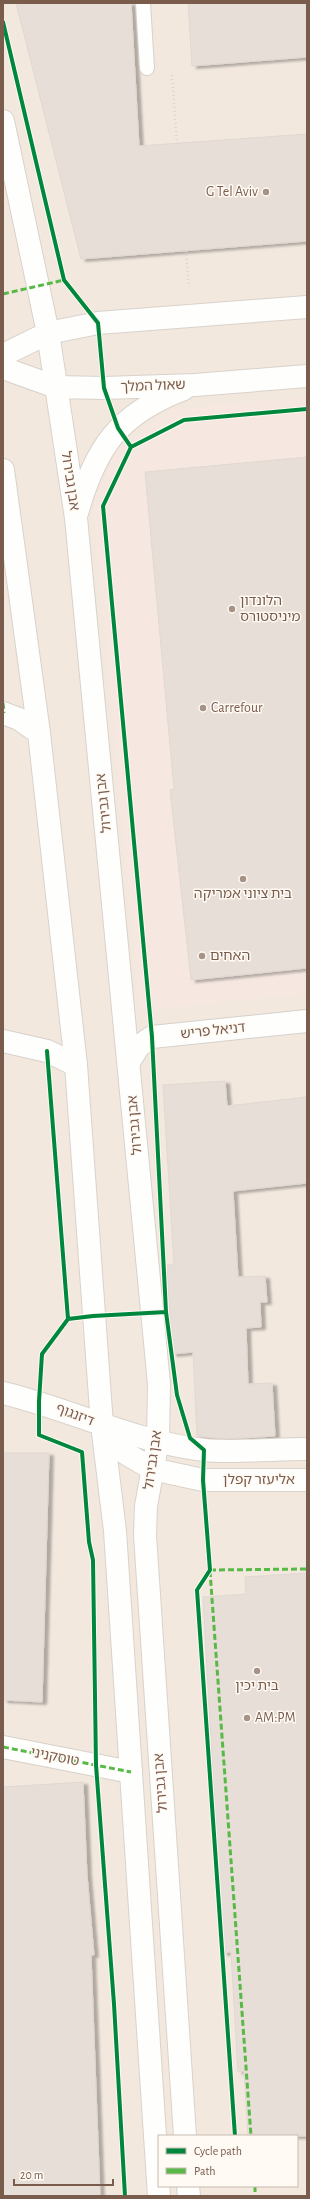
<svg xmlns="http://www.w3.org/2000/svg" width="310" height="2199" font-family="'Alegreya Sans','Noto Sans Hebrew',sans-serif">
<defs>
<filter id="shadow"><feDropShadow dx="4.5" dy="2.5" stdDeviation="1" flood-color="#0004"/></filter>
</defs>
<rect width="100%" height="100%" fill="#f9f5f0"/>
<path fill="#f2e8de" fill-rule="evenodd" d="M3 3H307V2196H3ZM159 2136H297V2186H159Z"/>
<path fill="#f6e8e1" d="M307 397V993L140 1011 93 503 118 448 173 409Z"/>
<path fill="#e6ded7" stroke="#e2d8d2" filter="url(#shadow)" d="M16 3H131L139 146 307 134V241L81 259Z
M188 3H307V57L192 66Z
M307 457V968L191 980 170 790 174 789 145 472Z
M225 1081 227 1106 307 1097V1183L233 1191 238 1277 265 1276 267 1302H260L261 1327 246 1328 248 1384 272 1383 275 1436 225 1439 197 1436 193 1352 172 1354 167 1265H174L163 1085Z
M3 1453H49L42 1702 3 1700Z
M307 1573V2136H248L244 2071 238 2072 231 1952 223 1953 203 1597 246 1594 245 1577Z
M83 1782 87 1875 94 1955H91L100 2196H3V1787Z"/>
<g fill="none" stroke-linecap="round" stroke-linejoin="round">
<g stroke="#d7d1cb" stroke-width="16">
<path id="lane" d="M143 3 147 68"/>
</g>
<g stroke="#d7d1cb" stroke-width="24">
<path id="street" d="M3 713 19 719 39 733
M3 1041 47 1051 76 1065
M129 1062 139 1046 152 1037 307 1021
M3 1747 131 1772"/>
</g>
<g stroke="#d9d2cb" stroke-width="24">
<path id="secondary" d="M3 121 48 333 76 518 159 1384 158 1440 146 1506 145 1535 185 2136
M3 355 48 333 98 323 307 307
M3 368 56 387 104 388 195 385 307 376
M3 470 39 733 76 1065 102 1425 115 1531 159 2196
M77 513C96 447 118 414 184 389
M3 1393C70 1409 134 1442 204 1450 235 1453 275 1449 307 1449
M102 1425 125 1453 152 1469 203 1480H307
M188 2186 189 2196"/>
</g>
<path stroke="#dcd5d0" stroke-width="2.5" stroke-dasharray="1 3" stroke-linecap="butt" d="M172 75 177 144
M186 251 189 287"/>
<use href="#lane" stroke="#fefefd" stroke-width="14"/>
<use href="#street" stroke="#fefefd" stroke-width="22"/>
<use href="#secondary" stroke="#fefefd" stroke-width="22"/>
<path stroke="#58b947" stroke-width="3" stroke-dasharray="6 3" stroke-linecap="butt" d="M3 294 64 280
M3 703 4 713
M210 1570 307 1569
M210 1571 251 2136
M3 1747 131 1772
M255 2186V2196"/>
<g stroke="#fffaf3" stroke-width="6">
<path id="cycleway" d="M3 22 64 280 98 323 104 388 118 428 131 447
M47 1051 68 1319 42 1354 39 1401V1435L82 1452 89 1542 93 1560 96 1765 114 2004 125 2196
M68 1319 93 1316 166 1312
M235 2136 197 1590 210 1570 203 1480 204 1450 190 1438 177 1395 166 1312 152 1037 103 506 131 447 184 420 307 409"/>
</g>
<use href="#cycleway" stroke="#00873e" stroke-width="4"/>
</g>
<g fill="#a69286" stroke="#fffaf3" stroke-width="1.5">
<circle cx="266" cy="192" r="4"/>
<circle cx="232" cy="609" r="4"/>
<circle cx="203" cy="708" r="4"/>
<circle cx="243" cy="879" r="4"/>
<circle cx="202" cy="956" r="4"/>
<circle cx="257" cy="1671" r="4"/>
<circle cx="247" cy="1718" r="4"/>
</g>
<g text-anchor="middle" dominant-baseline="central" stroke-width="3" stroke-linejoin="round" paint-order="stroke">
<g font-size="14" fill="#7a5c4d" stroke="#fffaf3" text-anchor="start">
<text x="258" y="192" text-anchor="end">G Tel Aviv</text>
<text x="240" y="601">הלונדון<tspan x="240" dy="16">מיניסטורס</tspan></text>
<text x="211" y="708">Carrefour</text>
<text x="243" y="894" text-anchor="middle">בית ציוני אמריקה</text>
<text x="210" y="956">האחים</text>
<text x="257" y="1686" text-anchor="middle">בית יכין</text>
<text x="255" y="1718">AM:PM</text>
</g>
<g font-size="14" fill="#7a5c4d" stroke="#fffaf3">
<text transform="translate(153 386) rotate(-2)">שאול המלך</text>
<text transform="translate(70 481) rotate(81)">אבן גבירול</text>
<text transform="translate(104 803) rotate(-96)">אבן גבירול</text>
<text transform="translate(213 1031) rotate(-6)">דניאל פריש</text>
<text transform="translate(135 1125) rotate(-95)">אבן גבירול</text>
<text transform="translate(75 1415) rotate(21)">דיזנגוף</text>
<text transform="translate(153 1460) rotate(-82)">אבן גבירול</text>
<text x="259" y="1480">אליעזר קפלן</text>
<text transform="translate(55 1757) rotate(11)">טוסקניני</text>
<text transform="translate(161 1783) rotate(-94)">אבן גבירול</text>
</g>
</g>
<rect width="310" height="2199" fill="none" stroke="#7a5c4d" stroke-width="8"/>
<rect x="158" y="2135" width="140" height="52" fill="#fffaf3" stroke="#cabbb1"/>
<rect x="166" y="2148" width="20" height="6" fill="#00873e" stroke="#cabbb1"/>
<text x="194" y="2155" font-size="12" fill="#7a5c4d">Cycle path</text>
<rect x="166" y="2168" width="20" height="6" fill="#58b947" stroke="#cabbb1"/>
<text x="194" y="2175" font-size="12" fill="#7a5c4d">Path</text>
<path d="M14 2179v6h99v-6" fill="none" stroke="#7a5c4d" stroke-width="2"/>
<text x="20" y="2179" font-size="12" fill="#7a5c4d" stroke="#fffaf3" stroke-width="3" paint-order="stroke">20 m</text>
</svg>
